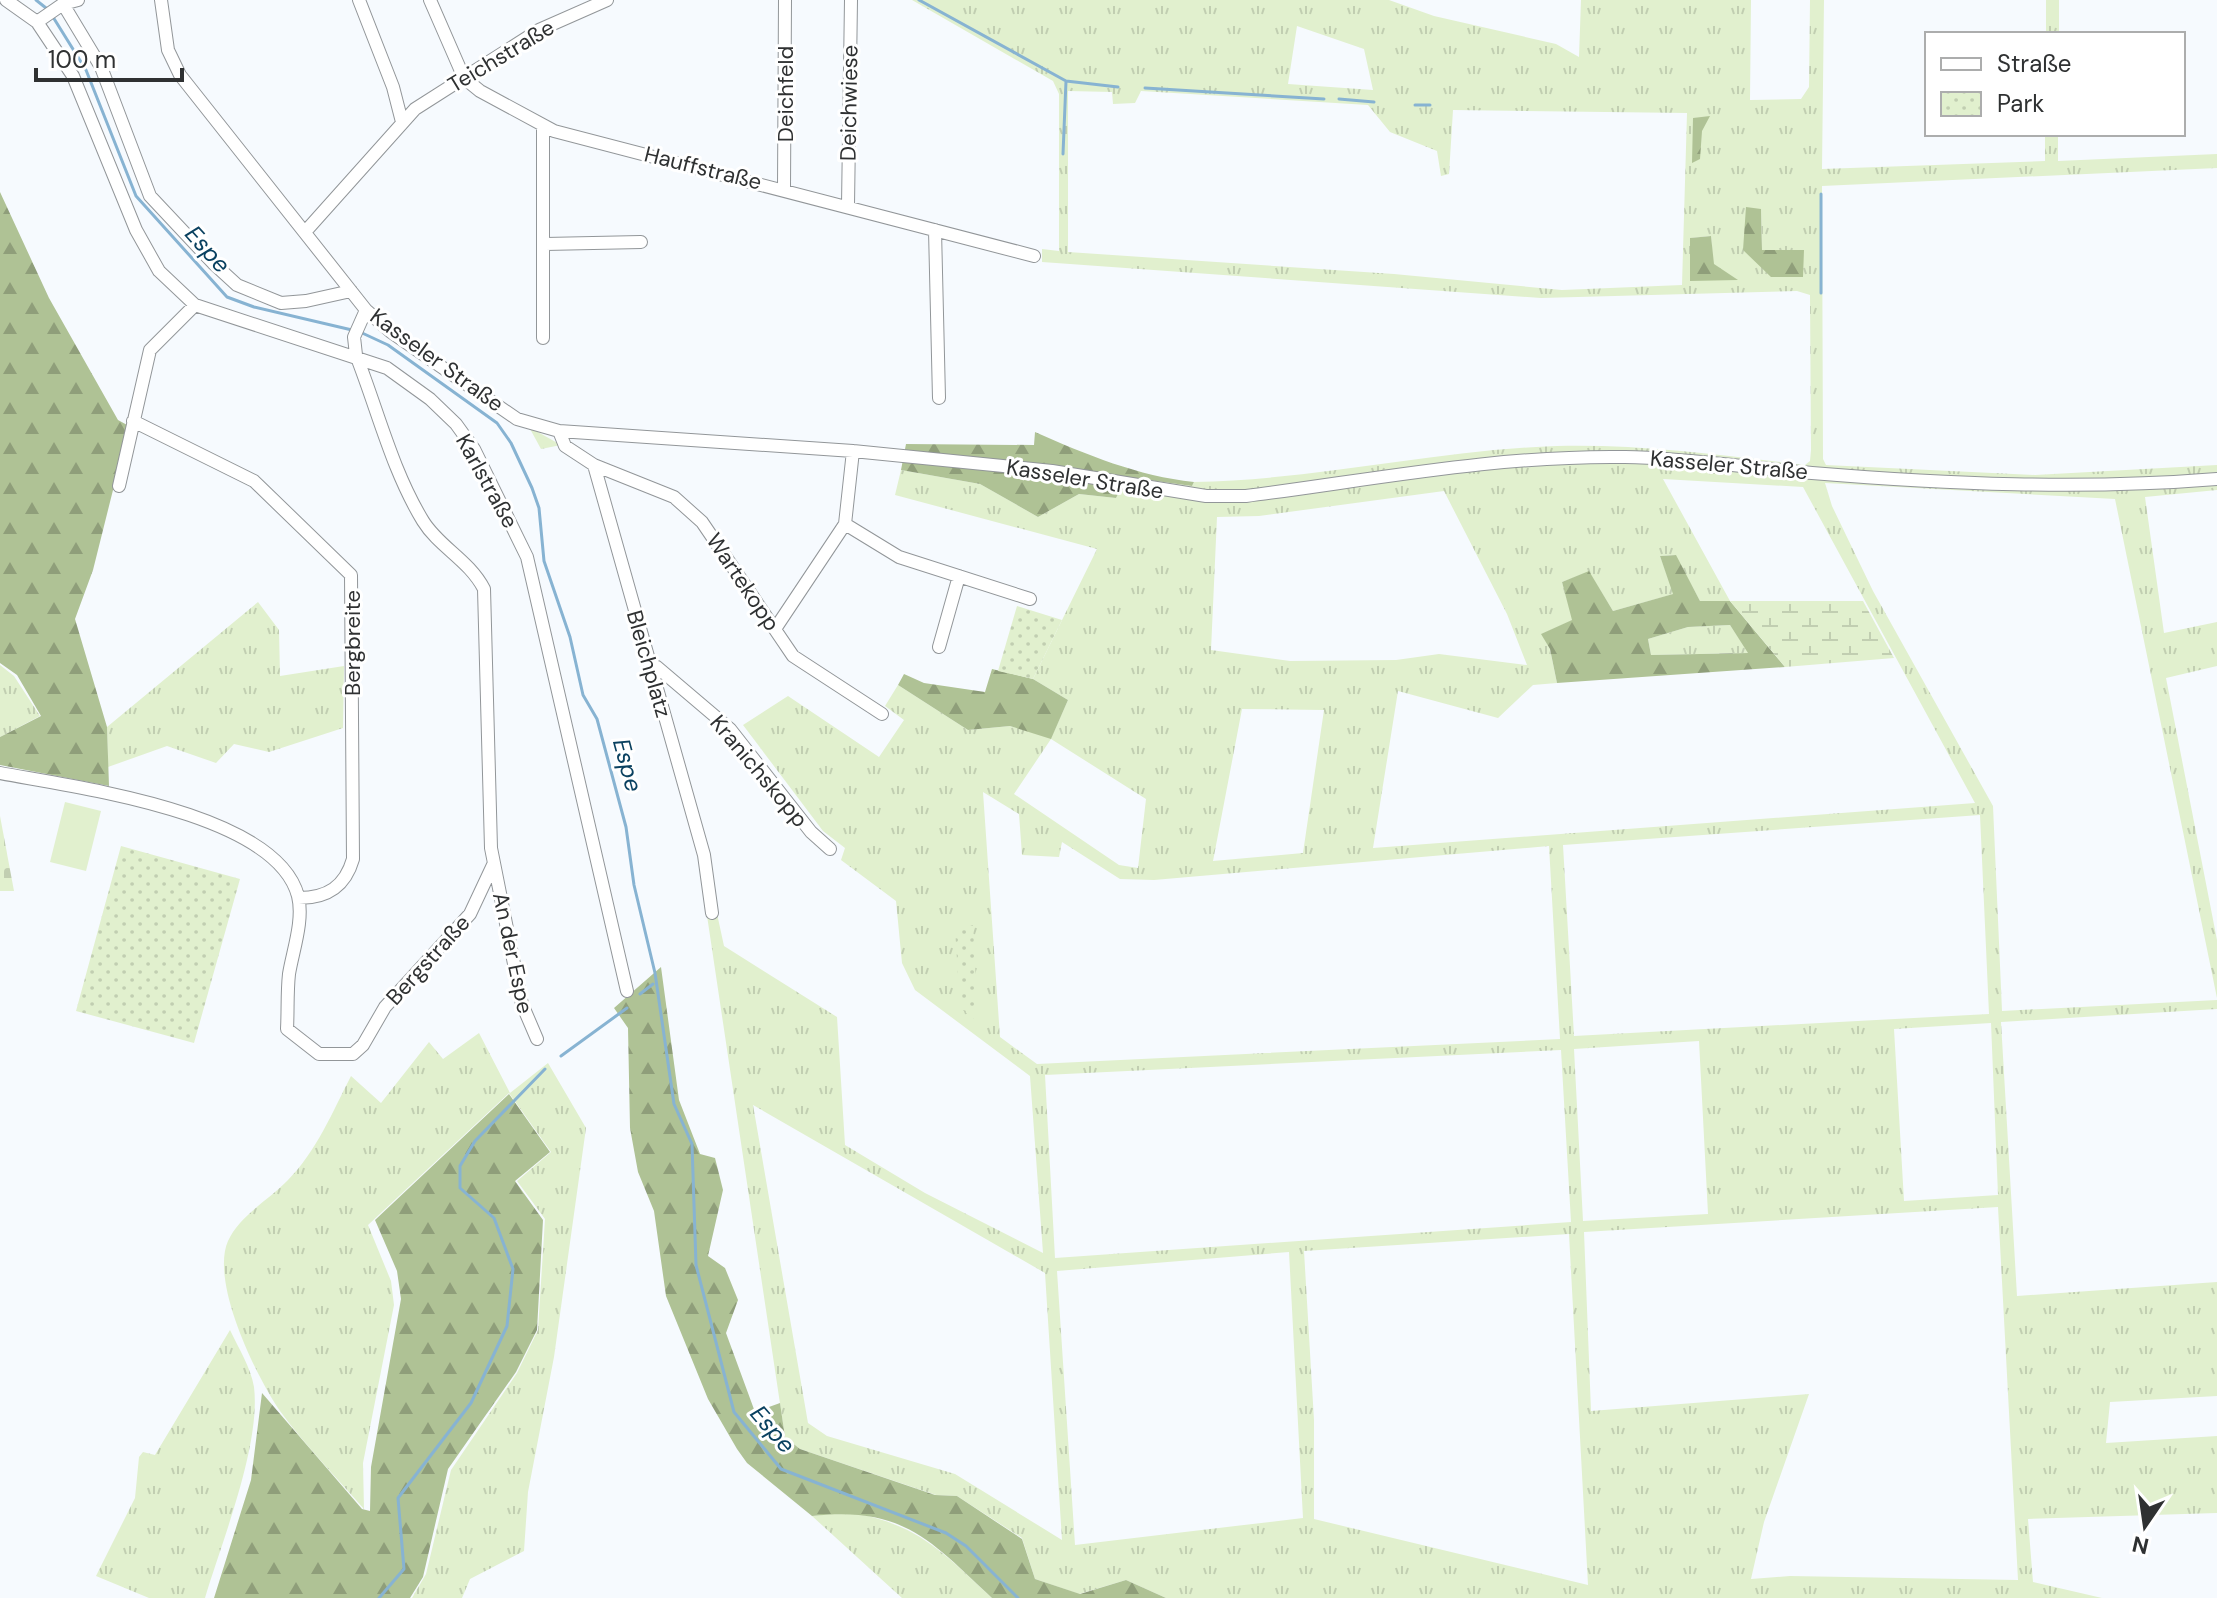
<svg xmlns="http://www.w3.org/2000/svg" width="2217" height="1598" font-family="'DM Sans',sans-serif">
<defs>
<pattern id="grass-tufts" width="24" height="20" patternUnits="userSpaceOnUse" patternTransform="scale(2)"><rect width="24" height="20" fill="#e1f0ce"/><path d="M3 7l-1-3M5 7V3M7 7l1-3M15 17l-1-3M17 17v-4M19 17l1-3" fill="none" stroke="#c1ceb1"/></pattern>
<pattern id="forest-firs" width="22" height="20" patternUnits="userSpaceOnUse" patternTransform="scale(2)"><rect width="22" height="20" fill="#afc295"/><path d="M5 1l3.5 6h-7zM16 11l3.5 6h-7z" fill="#8f9e7a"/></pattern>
<pattern id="wetland-marsh" width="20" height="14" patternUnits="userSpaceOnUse" patternTransform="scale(2)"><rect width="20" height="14" fill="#e1f0ce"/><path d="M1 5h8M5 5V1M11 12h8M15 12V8" fill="none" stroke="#c1ceb1"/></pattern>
<pattern id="cemetery-stones" width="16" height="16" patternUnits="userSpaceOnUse" patternTransform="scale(2)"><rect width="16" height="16" fill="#e1f0ce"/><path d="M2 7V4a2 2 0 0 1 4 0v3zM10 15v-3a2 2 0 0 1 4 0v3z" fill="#c1ceb1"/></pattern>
<pattern id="park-dots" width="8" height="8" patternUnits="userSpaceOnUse" patternTransform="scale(2)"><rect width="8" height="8" fill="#e1f0ce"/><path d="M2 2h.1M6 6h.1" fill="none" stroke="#c1ceb1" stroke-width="1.8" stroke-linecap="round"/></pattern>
</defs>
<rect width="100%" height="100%" fill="#f6fafe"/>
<path fill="url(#grass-tufts)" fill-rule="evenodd" d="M912 0H1389L1434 16 1556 44 1579 57 1581 0H1751L1750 100 1801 99 1809 87 1810 0H1824L1822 169 2045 161V134H2058V161L2217 154V168L1822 186 1823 459 1826 465 2035 475 2217 465V490L2145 497 2164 633 2217 622V666L2166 678 2217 940V998L2115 499 1825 483 1832 506 1873 591 1993 806 2002 1011 2217 1000V1009L2001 1022 2017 1296 2217 1282V1396L2110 1402 2106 1443 2217 1436V1513L2028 1519 2033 1582 2102 1598H1166L1126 1580 1079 1594 1035 1579 1022 1538 957 1496 936 1495 800 1449 785 1437 706 909H716L724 946 837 1017 845 1145 925 1193 1043 1253 1030 1076 915 990 902 963 896 901 841 860 845 848 823 831 743 725 788 696 879 757 904 720 885 706 898 685 968 730 1010 726 1051 738 1068 700 1033 679 1097 549 895 495 901 470 980 484 1038 517 1079 494 1116 498 1127 477 1192 486 1194 482C1316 480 1435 450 1557 446 1640 444 1722 455 1805 465L1810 461 1811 450 1810 295 1797 291 1541 298 1042 262V249L1059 251V94L1053 81ZM1297 26 1364 49 1373 90 1288 84ZM1068 91 1112 92 1113 104 1135 103 1141 91 1368 105 1390 132 1437 151 1441 176 1449 174 1453 110 1687 113 1682 285 1562 290 1394 274 1068 252ZM1746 208 1761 210 1762 250ZM1711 236 1713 264 1691 238ZM1663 479 1803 487 1975 803 1373 848 1398 691 1498 718 1533 685 1557 683 1550 649 1542 634 1573 620 1562 582 1589 572 1613 611 1674 594 1660 556 1675 555 1700 601H1730ZM1444 491 1507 614 1527 665 1439 654 1396 660 1290 661 1211 650 1217 517 1259 516ZM1242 709 1324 710 1303 853 1213 861ZM1051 739 1146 799 1138 868 1119 865 1014 794ZM983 792 1019 814 1022 855 1059 857 1062 842 1120 879 1154 880 1549 846 1560 1039 1037 1064 1000 1037ZM1980 815 1989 1014 1574 1036 1563 845ZM1991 1023 1998 1195 1904 1201 1894 1029ZM1699 1041 1708 1214 1583 1221 1574 1049ZM1561 1050 1571 1222 1055 1258 1045 1075ZM753 1105 1045 1273 1062 1540 955 1474 827 1436 808 1423ZM1998 1207 2018 1580 1790 1576 1751 1579 1764 1522 1809 1394 1591 1411 1584 1232ZM1569 1234 1588 1585 1314 1519V1420L1304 1251ZM1289 1252 1303 1518 1075 1545 1057 1271Z
M2046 0H2059V34H2046Z
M529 427 561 445 541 449Z
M258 602 279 630 280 676 344 666 343 728 269 752 234 744 216 763 167 746 108 767 107 727Z
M1730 625 1749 653 1651 655 1648 639 1688 627Z
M0 665 14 676 40 716 0 737Z
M479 1033 510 1093 548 1063 586 1128 554 1357 528 1492 524 1551 470 1579 462 1598H412L426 1574 451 1470 517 1373 538 1330 545 1219 517 1181 551 1152 509 1093 368 1225 391 1281 394 1305 363 1463 364 1509C336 1477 305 1445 280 1411 256 1376 210 1282 228 1241 240 1215 269 1200 288 1180 316 1152 333 1111 351 1076L381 1103 429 1042 443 1059Z
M230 1330C238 1347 251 1368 254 1387 261 1445 222 1541 205 1598H149L96 1576 135 1498 139 1457 143 1452 155 1455Z
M850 1512C920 1525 942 1552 992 1598H902L812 1516Z"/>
<path fill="url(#forest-firs)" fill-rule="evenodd" d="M1710 116 1702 131 1700 159 1692 163 1693 118Z
M0 192 49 298 118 420 129 426 93 570 75 619 107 727 109 786 0 765V737L41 716 17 675 0 663Z
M1746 207 1761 209 1762 250H1804L1803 277H1771L1743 250Z
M1711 236 1714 264 1738 280 1690 281V238Z
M1035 432C1087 455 1138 476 1194 482L1192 486 1127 477 1116 498 1079 494 1038 517 980 484 901 470 906 444 1034 445Z
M1676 555 1700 601H1730L1785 667 1557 683 1550 649 1541 634 1572 620 1562 582 1589 571 1613 611 1673 594 1660 556ZM1730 625 1748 653 1651 655 1648 639 1688 627Z
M992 669 1033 679 1068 700 1051 739 1010 726 968 730 898 685 904 674 924 683 985 692Z
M661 967 679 1100 700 1154 715 1158 723 1190 708 1256 725 1268 738 1300 726 1333 755 1412 780 1403 785 1437 800 1449 935 1495 957 1496 1022 1539 1035 1579 1080 1594 1126 1580 1166 1598H992C930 1540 903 1506 812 1516L747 1463 737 1449 708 1399 666 1296 654 1211 638 1172 630 1128 628 1028 614 1008Z
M509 1094 550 1152 515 1181 543 1220 537 1330 516 1372 448 1469 423 1577 410 1598H214L251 1480 262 1393 362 1509 370 1511 371 1467 401 1299 397 1271 375 1220Z"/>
<path fill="url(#wetland-marsh)" d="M1730 601H1863L1894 658 1785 667Z"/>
<path fill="url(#cemetery-stones)" d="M0 816 14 891H0Z"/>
<path fill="url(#park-dots)" d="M1017 606 1062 620 1033 679 998 671Z
M121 846 240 879 194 1043 76 1011Z
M973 925 978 1022 960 1008 955 928Z"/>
<path fill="#e1f0ce" d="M65 802 101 811 86 871 50 862Z"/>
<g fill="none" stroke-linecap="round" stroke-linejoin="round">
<path stroke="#87b3d2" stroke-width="3" d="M36 0 46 8
M919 0 1066 81 1118 87
M53 17 86 70 136 196 227 297 254 307 352 330
M1145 88 1324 99
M1339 99 1374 102
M1415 105H1430
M1063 154 1066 81
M1821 194V293
M360 332 388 345 497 423 511 443 532 488 539 508 544 561 570 637 583 695 597 719 626 827 634 885 655 973 674 1104 692 1144 696 1265 734 1412 781 1469 946 1533 966 1546 1018 1598
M640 994 653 984
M561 1056 627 1008
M379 1598 404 1569 398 1498 471 1403 507 1326 513 1269 494 1218 460 1188V1166L475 1141 545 1069"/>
<g stroke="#929699" stroke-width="14">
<path id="minor" d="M6 0 37 22 73 76 136 230 159 271 195 305 387 368 430 399 456 424 474 449 527 557 627 991
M161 0 168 50 180 75 366 310 391 332 517 419 559 431 853 451 1052 471 1206 496H1246C1371 480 1498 455 1625 457 1688 458 1749 468 1812 473 1947 484 2082 490 2217 479
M359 0 393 87 402 122
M430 0 464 78 480 91 554 131 1034 256
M63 4 101 67 150 196 213 263 237 285 281 303 306 301 351 291
M37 22 63 4 78 0
M784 188 785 0
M848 205 851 0
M935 230 939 398
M305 232 415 109 539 30 607 0
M545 244 641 242
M366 310 354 337 356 355C378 411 392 470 423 521 439 547 469 560 484 589L491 848 522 1004 537 1039
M543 338V126
M133 421 254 481 351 575 353 859C345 887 327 898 299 898
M559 431 565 446 594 465 674 497 702 522 793 656 882 714
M594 465 704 855 712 913
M119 486 150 350 195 305
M845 524 899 557 1030 599
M775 629 845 524 853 451
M939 647 959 576
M650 666 657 667 730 729 811 832 830 849
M0 773C73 787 276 812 298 896 304 920 293 950 289 974 287 992 288 1011 287 1029L319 1054H353L363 1045 385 1007 470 914 493 865"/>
</g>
<use href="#minor" stroke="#fff" stroke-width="12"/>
</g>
<g text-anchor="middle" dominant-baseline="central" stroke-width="6" stroke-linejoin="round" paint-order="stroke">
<g font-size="22" fill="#2f3132" stroke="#fff">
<text transform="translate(501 56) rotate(-31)">Teichstraße</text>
<text transform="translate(785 94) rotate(-90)">Deichfeld</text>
<text transform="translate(849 103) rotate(-89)">Deichwiese</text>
<text transform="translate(703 168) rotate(14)">Hauffstraße</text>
<text transform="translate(437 360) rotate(36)">Kasseler Straße</text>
<text transform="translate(1729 465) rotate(5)">Kasseler Straße</text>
<text transform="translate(1085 479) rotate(9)">Kasseler Straße</text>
<text transform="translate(487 481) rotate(61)">Karlstraße</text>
<text transform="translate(743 582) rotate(56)">Wartekopp</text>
<text transform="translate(352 643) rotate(-90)">Bergbreite</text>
<text transform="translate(649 664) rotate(74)">Bleichplatz</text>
<text transform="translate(759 771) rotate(50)">Kranichskopp</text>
<text transform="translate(513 953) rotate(78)">An der Espe</text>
<text transform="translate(428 960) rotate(-48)">Bergstraße</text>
</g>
<g font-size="24" font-style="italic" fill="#0a4160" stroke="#fff">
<text transform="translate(208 249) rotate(48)">Espe</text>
<text transform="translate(628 765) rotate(75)">Espe</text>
<text transform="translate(773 1429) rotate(49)">Espe</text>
</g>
</g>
<rect x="1925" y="32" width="260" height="104" fill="#ffffff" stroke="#acadad" stroke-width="2"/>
<rect x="1941" y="58" width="40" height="12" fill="#ffffff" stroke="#acadad" stroke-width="2"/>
<text x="1997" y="72" font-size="24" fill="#2f3132">Straße</text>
<rect x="1941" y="92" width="40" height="24" fill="url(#park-dots)" stroke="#acadad" stroke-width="2"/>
<text x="1997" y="112" font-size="24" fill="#2f3132">Park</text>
<g transform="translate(2145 1526) rotate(193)" stroke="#ffffff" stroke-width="6" paint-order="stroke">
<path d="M0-6L14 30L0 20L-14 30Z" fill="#2f3132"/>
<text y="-12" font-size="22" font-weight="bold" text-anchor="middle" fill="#2f3132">N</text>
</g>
<path d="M36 68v12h146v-12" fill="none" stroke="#2f3132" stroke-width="4"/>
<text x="48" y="68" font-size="24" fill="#2f3132" stroke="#ffffff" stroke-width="6" paint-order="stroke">100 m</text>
</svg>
